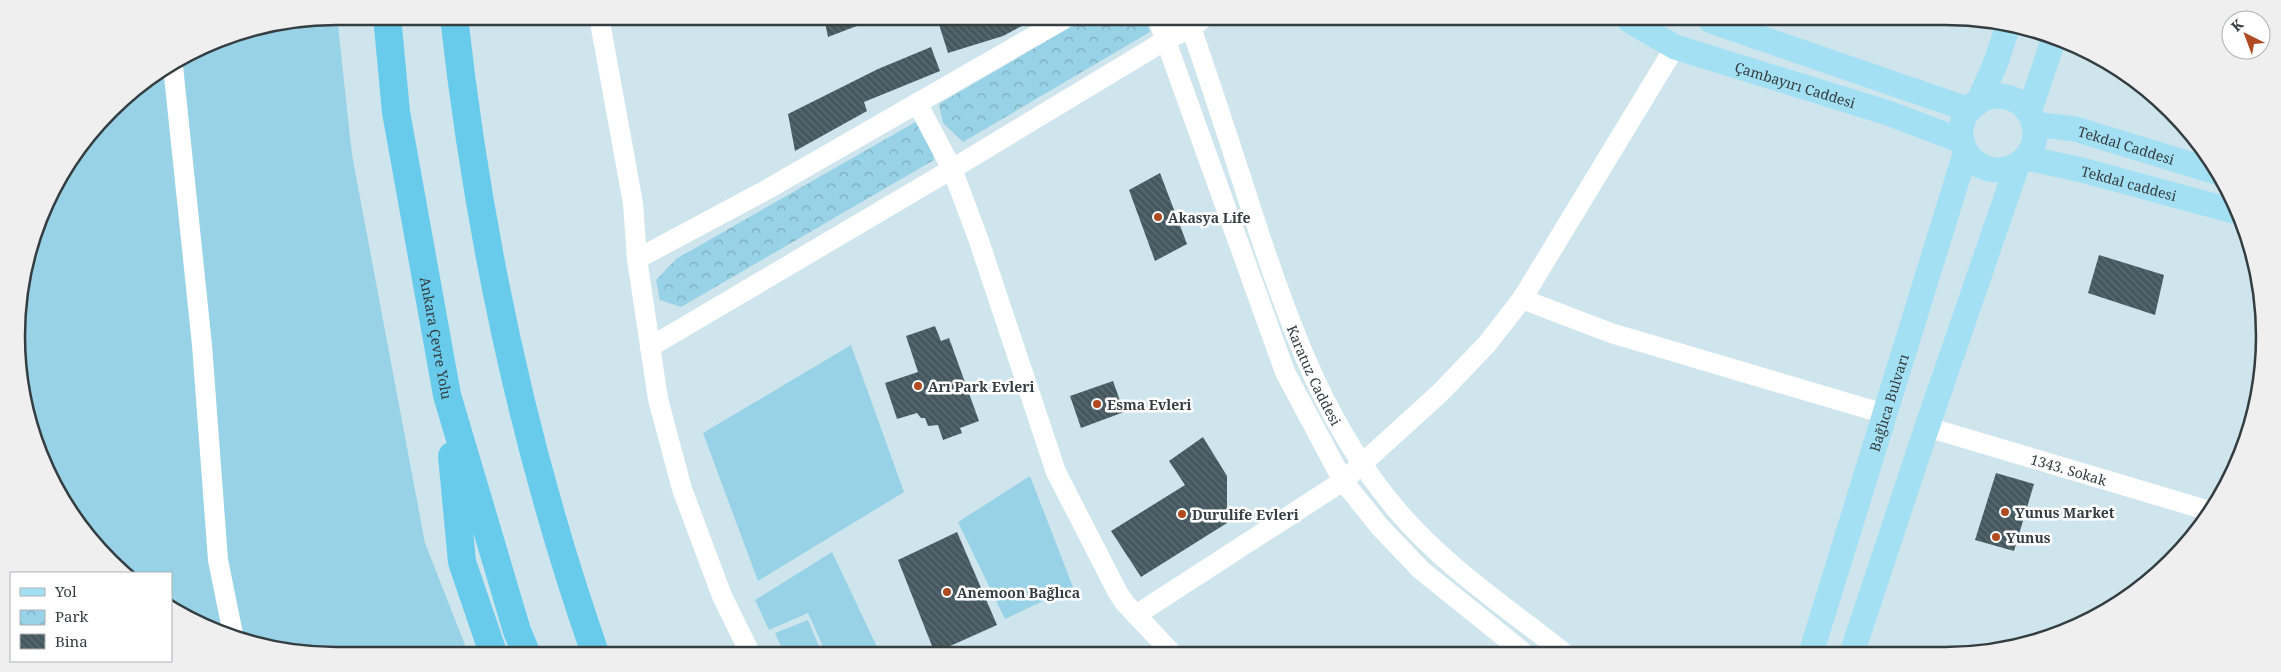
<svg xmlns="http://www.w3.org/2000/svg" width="2281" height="672" font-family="'Noto Serif',serif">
<defs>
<pattern id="park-crowns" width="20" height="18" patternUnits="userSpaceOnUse" patternTransform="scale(1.25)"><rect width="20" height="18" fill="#98d2e6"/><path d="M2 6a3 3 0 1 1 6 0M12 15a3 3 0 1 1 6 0" fill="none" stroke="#7dacbc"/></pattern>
<pattern id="building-back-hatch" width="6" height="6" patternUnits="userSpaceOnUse" patternTransform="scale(1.25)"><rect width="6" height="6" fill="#45585f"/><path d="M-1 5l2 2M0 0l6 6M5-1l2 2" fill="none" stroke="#5e6e74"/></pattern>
</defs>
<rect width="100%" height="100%" fill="#cfe5ed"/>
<path fill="#98d2e6" d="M337 16 352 155 425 543 467 650H274L176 613 171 609V573H131L83 531 33 439 17 315 49 194 125 96 214 40Z
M851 345 904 492 758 581 703 433Z
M1030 476 1073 587 1005 619 958 522Z
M832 552 879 651H825L808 613 769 630 755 600Z
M808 620 821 651H783L775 633Z"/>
<path fill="url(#park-crowns)" d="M1084 19H1145L1150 32 963 142 943 123 939 104Z
M919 120 932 140 934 160 681 307 660 300 656 280 676 259Z"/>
<path fill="url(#building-back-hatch)" d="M824 18H875V19L828 37Z
M937 18 969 19H1035L1003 36 948 53Z
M931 47 940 71 864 102 867 111 795 151 788 114 878 69Z
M1160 173 1187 244 1155 261 1129 190Z
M2099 255 2164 275 2155 315 2088 293Z
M935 326 941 341 949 338 979 421 960 428 962 433 943 440 938 425 928 426 925 418H921L917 413 897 419 885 383 918 372 906 336Z
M1113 381 1124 412 1081 428 1070 396Z
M1203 437 1227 476V523L1141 577 1111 531 1185 485 1169 461Z
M1996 473 2034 484 2014 551 1975 540Z
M957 532 997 625 939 651H934L898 560Z"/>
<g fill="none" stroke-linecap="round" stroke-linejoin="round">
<g stroke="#fff" stroke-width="20">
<path d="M599 17 633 203 637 259 658 399 682 489 722 596 749 651"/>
<path d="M1158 19 1285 372 1343 481 1380 527 1421 570 1523 652"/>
<path id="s1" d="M1188 19C1214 92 1237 166 1261 239 1294 337 1328 428 1396 509 1443 565 1506 607 1563 652"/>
<path d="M173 66 202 345 218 560 233 634"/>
<path d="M637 259 766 190 1064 19"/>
<path d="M1522 299 1611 333 1885 414"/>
<path d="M650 347 952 169 917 103"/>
<path id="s2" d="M1927 427 2210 511"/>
<path d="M1136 615 1343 481 1440 393 1487 344 1522 299 1675 47"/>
<path d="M1170 651 1124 602 1117 591 1056 472 978 238 952 169 1166 40 1191 28 1202 19"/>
</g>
<g stroke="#a4e0f3" stroke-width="25">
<path id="s3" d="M1630 21 1675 47 1888 113 1962 141"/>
<path d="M1711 21 1970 110"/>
<circle cx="1998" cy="133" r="37"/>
<path d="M1978 103 1996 62 2009 23"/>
<path d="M2029 112 2053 41"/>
<path id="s4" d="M2034 124 2075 129 2216 172"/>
<path id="s5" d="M2026 158 2082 170 2233 211"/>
<path id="s6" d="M1811 653 1966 151"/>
<path d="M1852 653 1927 427 2017 166"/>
</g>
<g stroke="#68cbeb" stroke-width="28">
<path id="s7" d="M387 16 396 112 447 395 517 631 525 650"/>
<path d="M454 17C478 232 523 446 594 650"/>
<path d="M452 456 462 562 492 650"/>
</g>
</g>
<g fill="#b04a20" stroke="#fff" stroke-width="2">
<circle cx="1158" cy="217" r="5"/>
<circle cx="918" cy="386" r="5"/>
<circle cx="1097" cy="404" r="5"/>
<circle cx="2005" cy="512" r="5"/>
<circle cx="1182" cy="514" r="5"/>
<circle cx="1996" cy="537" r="5"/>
<circle cx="947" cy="592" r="5"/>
</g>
<g text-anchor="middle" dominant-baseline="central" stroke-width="5" stroke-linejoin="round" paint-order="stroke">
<g font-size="14" fill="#343d40" stroke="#fff">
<text stroke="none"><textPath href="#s3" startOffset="178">Çambayırı Caddesi</textPath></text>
<text stroke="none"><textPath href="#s4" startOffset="95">Tekdal Caddesi</textPath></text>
<text stroke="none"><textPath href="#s5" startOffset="106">Tekdal caddesi</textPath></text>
<text stroke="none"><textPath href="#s7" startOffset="326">Ankara Çevre Yolu</textPath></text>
<text stroke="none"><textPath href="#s1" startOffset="378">Karatuz Caddesi</textPath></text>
<text stroke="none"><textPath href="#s6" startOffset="262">Bağlıca Bulvarı</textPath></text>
<text stroke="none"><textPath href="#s2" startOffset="148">1343. Sokak</textPath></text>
</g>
<g font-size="14" font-weight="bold" fill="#343d40" stroke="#fff" text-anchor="start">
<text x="1168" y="217">Akasya Life</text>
<text x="928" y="386">Arı Park Evleri</text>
<text x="1107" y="404">Esma Evleri</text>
<text x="2015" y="512">Yunus Market</text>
<text x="1192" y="514">Durulife Evleri</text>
<text x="2006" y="537">Yunus</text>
<text x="957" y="592">Anemoon Bağlıca</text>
</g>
</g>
<path d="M0 0H2281V672H0ZM336 25H1945A311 311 0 0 1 2256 336V336A311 311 0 0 1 1945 647H336A311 311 0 0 1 25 336V336A311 311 0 0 1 336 25Z" fill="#efeff0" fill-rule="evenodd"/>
<path fill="none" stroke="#343d40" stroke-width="2.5" d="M336 25H1945A311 311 0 0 1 2256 336V336A311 311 0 0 1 1945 647H336A311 311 0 0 1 25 336V336A311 311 0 0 1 336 25Z"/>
<rect x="10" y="572" width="162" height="90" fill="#ffffff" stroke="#aeb1b3"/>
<rect x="20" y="588" width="25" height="8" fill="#a4e0f3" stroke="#aeb1b3"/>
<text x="55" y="597" font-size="15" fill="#343d40">Yol</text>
<rect x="20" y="610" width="25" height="15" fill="url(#park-crowns)" stroke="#aeb1b3"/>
<text x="55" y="622" font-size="15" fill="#343d40">Park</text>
<rect x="20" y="634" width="25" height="15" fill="url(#building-back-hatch)" stroke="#aeb1b3"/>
<text x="55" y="647" font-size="15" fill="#343d40">Bina</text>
<g transform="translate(2246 35) rotate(318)"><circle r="24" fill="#ffffff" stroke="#aeb1b3"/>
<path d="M0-4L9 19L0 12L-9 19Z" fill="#b04a20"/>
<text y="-8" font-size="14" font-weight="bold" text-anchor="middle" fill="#343d40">K</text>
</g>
</svg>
